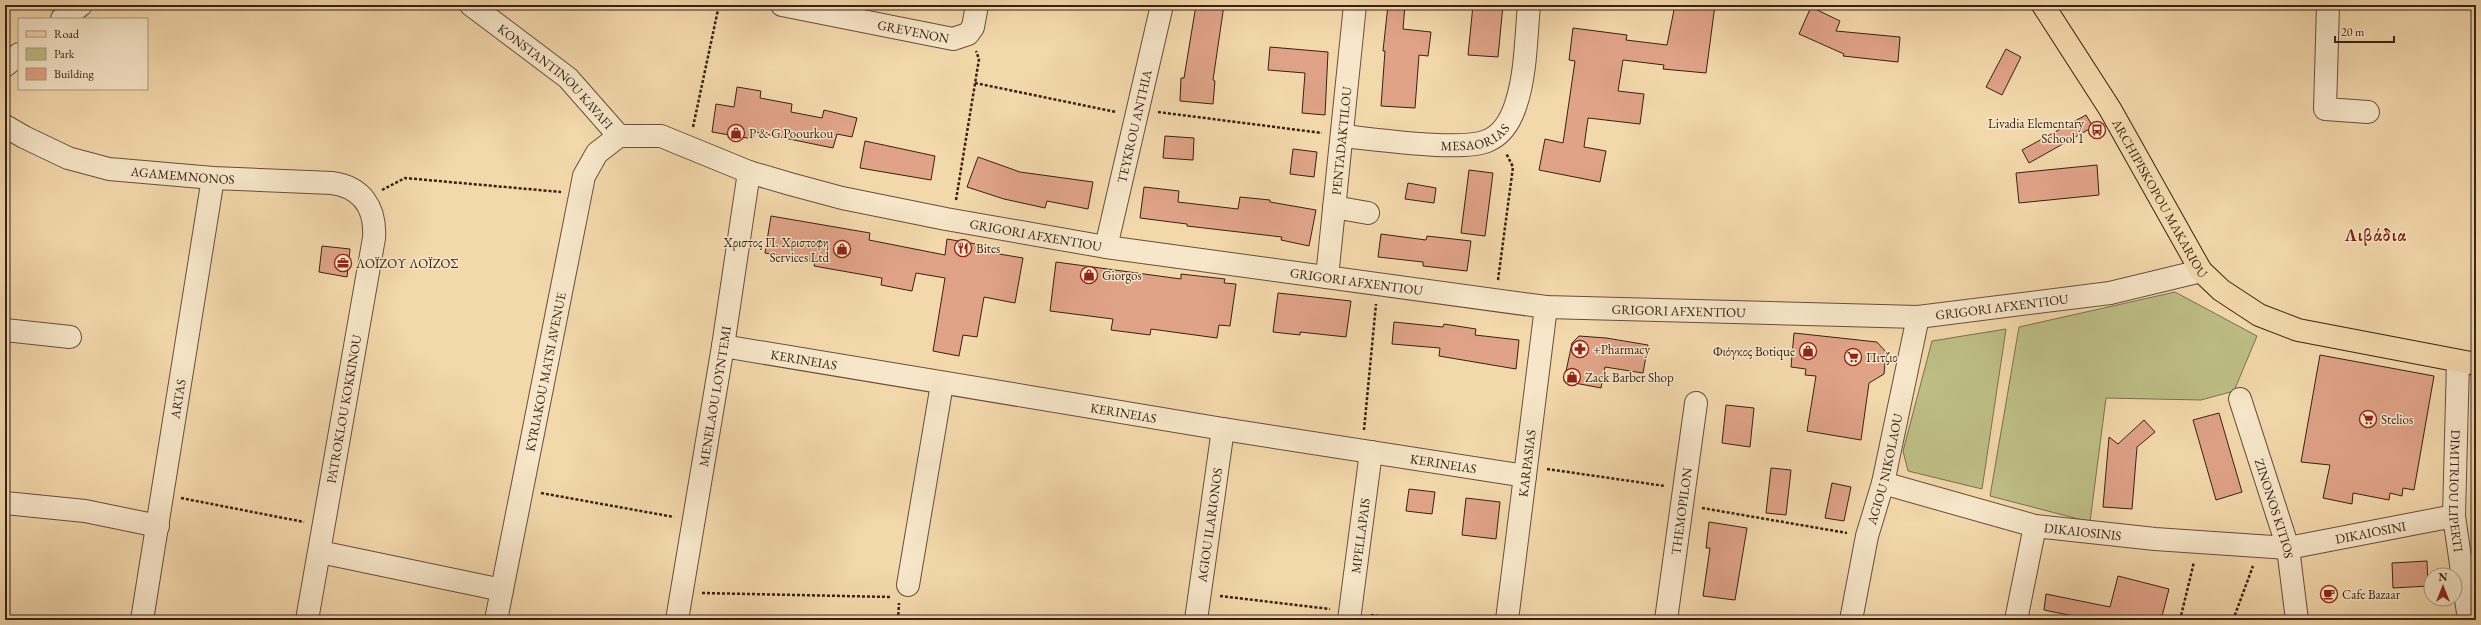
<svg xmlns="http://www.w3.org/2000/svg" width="2481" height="625" font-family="'EB Garamond',serif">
<rect width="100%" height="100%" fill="#f3d8ac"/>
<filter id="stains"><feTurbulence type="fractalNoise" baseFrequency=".005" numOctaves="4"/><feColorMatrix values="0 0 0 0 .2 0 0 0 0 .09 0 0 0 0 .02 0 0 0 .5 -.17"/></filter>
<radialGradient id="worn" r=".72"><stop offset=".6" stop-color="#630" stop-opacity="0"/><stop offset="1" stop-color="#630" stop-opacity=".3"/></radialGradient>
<path fill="#bebe87" stroke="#7c704e" d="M2175 292 2257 336 2234 391 2201 400 2106 398 2090 522 1990 496 2019 327Z
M2006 329 1982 489 1908 471 1903 451 1932 341Z"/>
<path fill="#e0a388" stroke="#392116" d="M1196 5H1224L1213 80 1215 81 1213 104 1180 101 1181 78H1184Z
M1388 5H1405L1403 29 1431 32 1428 56 1419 55 1415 108 1381 106 1385 51H1383Z
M1473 5H1503L1498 57 1468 55Z
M1675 5H1715L1706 73 1663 69 1664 65 1623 60 1618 91 1644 94 1640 124 1588 118 1584 147 1606 151 1600 182 1539 170 1545 139 1563 143 1575 61 1569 60 1573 28 1627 35 1626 40 1667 45Z
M1811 7 1840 21 1836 31 1900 37 1898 62 1843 56 1844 54 1799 34Z
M1270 47 1328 52 1325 115 1302 113 1305 73 1268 70Z
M2006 49 2021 57 2002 95 1986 87Z
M737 87 761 91 760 98 792 104 791 112 822 118 824 110 857 118 852 137 837 134 833 148 755 132 753 139 712 132 716 104 734 107Z
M2086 115 2093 127 2029 163 2022 150Z
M1165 136 1194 138 1193 160 1163 158Z
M865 141 935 156 931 180 860 168Z
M1293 149 1317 152 1314 177 1290 174Z
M978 157 1020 172 1093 182 1088 209 1047 201 1045 208 1004 199 967 187Z
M2097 165 2099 195 2019 203 2016 173Z
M1469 170 1493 173 1485 236 1461 233Z
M1408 183 1436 188 1434 203 1405 199Z
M1144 187 1179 191 1178 202 1238 209 1240 197 1270 200V202L1316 210 1309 246 1281 240 1282 237 1187 226V224L1140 218Z
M771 216 870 233 869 240 945 255 947 239 982 245 981 251 1023 258 1015 303 984 297 977 337 963 335 959 356 933 351 945 278 916 273 912 291 881 285 882 278 814 266 815 262 765 253Z
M1381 234 1426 240 1427 236 1471 241 1467 271 1423 266V262L1378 257Z
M322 246 350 249 347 277 319 272Z
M1056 262 1181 279V274L1225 279 1224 283 1236 284 1230 326 1219 325 1217 338 1151 329 1150 335 1111 330 1113 319 1050 311Z
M1278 293 1351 301 1346 337 1300 332V335L1273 332Z
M1394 322 1443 327 1444 324 1476 329 1475 335 1519 340 1516 369 1439 356 1440 348 1392 344Z
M1794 333 1877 342 1886 352 1884 374 1869 383 1861 440 1807 431 1816 376 1805 375 1806 369 1791 367Z
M1579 336 1606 338 1648 345 1643 373 1605 367 1601 388 1564 381 1572 343Z
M2320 355 2434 376 2414 490 2403 488 2402 496 2390 493 2389 500 2353 493 2352 504 2323 498 2330 465 2301 462Z
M1726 405 1754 408 1750 447 1722 443Z
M2219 413 2242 492 2216 500 2193 420Z
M2144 420 2155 432 2137 447 2132 509 2103 507 2109 437 2118 444Z
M1771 468 1791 470 1786 515 1766 513Z
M1832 483 1851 487 1844 521 1825 518Z
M1409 489 1435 492 1432 514 1406 511Z
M1466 498 1500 502 1496 539 1462 535Z
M1709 522 1747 528 1735 600 1703 596 1710 548H1706Z
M2427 561 2428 586 2393 588 2392 563Z
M2118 576 2169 589 2161 620H2093L2044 610 2046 594 2110 607Z"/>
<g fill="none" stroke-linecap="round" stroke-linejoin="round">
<g stroke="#684f3c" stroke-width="24">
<g id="minor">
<path id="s1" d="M471 5 568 78 619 136"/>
<path id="s2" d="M782 5 953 39 968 34 973 27 977 5"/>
<path d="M2328 5 2325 109 2368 112"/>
<path d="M62 19 81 5"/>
<path d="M5 66 19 54"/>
<path id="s3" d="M5 126 24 137 68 158 109 169 213 178 332 183C362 187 376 208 374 238L307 620"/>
<path id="s4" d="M619 136H661L749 172 790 184 842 198 946 219 1106 247 1546 307 1918 317 2110 293 2201 271"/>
<path id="s5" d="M1342 136C1374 139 1461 152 1487 141 1502 135 1511 120 1516 104 1526 74 1526 37 1529 5"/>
<path d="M1334 207 1368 213"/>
<path id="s6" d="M1106 247 1162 5"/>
<path id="s7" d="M1327 277 1355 5"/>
<path d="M5 330 70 337"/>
<path id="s8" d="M723 346 1223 429 1525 476"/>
<path id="s9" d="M2458 361 2454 516 2469 620"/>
<path id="s10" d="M2240 399 2288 548 2297 620"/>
<path id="s11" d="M1883 483 2035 526 2155 539 2288 548 2454 516"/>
<path d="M5 503 85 511 158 526"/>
<path d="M320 552 502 590"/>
<path d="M908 585 942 384"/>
<path id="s12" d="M142 620 213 178"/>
<path id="s13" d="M496 620 584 176 597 153 619 136"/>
<path id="s14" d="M677 620 723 346 749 172"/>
<path id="s15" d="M1196 620 1223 429"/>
<path id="s16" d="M1349 620 1371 452"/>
<path id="s17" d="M1507 620 1546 307"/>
<path id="s18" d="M1666 620 1696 403"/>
<path id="s19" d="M1851 620 1867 536 1883 483 1918 317"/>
<path d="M2016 620 2035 526"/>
</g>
</g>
<g stroke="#392116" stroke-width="24">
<g id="major">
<path id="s20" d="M2043 5 2110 109 2201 271 2221 290 2259 315 2298 330 2476 364"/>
</g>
</g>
<path stroke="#392116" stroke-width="2.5" stroke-dasharray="3 2" stroke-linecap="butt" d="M975 83 1116 112
M1158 112 1322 133
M693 127 719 5
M382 190 405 178 561 192
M956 200 979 59 976 51
M1498 280 1513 167 1506 153
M1364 430 1376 304
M1547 469 1665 486
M541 493 674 517
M181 498 304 522
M1702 508 1847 533
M702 593 891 597
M1220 596 1330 609
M1371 615 1411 620
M898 620 899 603
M2180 620 2194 562
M2233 620 2253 566"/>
<use href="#minor" stroke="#f7e6c9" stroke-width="22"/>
<use href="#major" stroke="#f3d8ac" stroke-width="22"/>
</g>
<defs>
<g id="bus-ring" transform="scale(0.9)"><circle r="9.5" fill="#f7e6c9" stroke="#8f2418" stroke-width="1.5"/><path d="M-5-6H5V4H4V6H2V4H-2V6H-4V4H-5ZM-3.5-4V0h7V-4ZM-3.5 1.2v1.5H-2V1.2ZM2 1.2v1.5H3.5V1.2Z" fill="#8f2418"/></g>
<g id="shop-ring" transform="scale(0.9)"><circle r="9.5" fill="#f7e6c9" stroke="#8f2418" stroke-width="1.5"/><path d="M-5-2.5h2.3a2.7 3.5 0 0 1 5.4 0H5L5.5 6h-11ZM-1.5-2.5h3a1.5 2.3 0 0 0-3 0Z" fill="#8f2418"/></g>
<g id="restaurant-ring" transform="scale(0.9)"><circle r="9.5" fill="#f7e6c9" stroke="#8f2418" stroke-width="1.5"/><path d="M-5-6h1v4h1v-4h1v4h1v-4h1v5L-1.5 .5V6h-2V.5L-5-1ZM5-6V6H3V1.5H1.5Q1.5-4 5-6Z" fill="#8f2418"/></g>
<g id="office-ring" transform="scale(0.9)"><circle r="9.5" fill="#f7e6c9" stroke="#8f2418" stroke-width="1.5"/><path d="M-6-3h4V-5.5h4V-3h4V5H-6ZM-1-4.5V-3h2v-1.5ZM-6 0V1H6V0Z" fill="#8f2418"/></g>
<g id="pharmacy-ring" transform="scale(0.9)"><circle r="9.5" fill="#f7e6c9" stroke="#8f2418" stroke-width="1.5"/><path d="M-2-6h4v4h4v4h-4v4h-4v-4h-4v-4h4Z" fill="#8f2418"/></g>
<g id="supermarket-ring" transform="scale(0.9)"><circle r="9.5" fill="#f7e6c9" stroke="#8f2418" stroke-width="1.5"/><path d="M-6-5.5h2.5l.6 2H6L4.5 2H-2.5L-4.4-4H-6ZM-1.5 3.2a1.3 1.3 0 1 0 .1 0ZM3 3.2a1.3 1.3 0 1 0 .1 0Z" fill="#8f2418"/></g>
<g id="cafe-ring" transform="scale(0.9)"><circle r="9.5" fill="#f7e6c9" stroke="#8f2418" stroke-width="1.5"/><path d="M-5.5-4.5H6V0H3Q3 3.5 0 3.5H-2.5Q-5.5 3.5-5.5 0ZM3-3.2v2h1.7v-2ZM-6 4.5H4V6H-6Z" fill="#8f2418"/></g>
</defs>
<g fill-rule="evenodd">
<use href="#bus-ring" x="2097" y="130"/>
<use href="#shop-ring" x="736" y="133"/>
<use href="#restaurant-ring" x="963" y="248"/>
<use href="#shop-ring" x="842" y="249"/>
<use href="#office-ring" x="343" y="263"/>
<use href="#shop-ring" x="1089" y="275"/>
<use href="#pharmacy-ring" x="1580" y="349"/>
<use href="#shop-ring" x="1808" y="351"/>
<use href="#supermarket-ring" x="1853" y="357"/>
<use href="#shop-ring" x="1572" y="377"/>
<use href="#supermarket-ring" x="2368" y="419"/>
<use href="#cafe-ring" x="2329" y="594"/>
</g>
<g text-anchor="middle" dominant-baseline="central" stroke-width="3" stroke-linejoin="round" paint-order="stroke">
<g font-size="13" fill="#392116" stroke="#f7e6c9">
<text stroke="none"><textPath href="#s2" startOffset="134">GREVENON</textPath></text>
<text stroke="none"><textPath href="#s1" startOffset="111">KONSTANTINOU KAVAFI</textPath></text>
<text stroke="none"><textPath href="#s6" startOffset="124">TEYKROU ANTHIA</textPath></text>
<text stroke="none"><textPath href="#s5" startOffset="135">MESAORIAS</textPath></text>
<text stroke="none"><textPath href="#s7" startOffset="137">PENTADAKTILOU</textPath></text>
<text stroke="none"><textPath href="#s3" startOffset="187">AGAMEMNONOS</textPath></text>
<text stroke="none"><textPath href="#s20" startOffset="226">ARCHIPISKOPOU MAKARIOU</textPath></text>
<text stroke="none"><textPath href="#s4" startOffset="431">GRIGORI AFXENTIOU</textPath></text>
<text stroke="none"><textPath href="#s4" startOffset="755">GRIGORI AFXENTIOU</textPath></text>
<text stroke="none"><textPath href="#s4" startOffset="1403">GRIGORI AFXENTIOU</textPath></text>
<text stroke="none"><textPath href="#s4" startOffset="1079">GRIGORI AFXENTIOU</textPath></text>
<text stroke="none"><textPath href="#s8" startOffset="82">KERINEIAS</textPath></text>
<text stroke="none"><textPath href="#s13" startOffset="253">KYRIAKOU MATSI AVENUE</textPath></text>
<text stroke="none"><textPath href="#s14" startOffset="227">MENELAOU LOYNTEMI</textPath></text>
<text stroke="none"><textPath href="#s12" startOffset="224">ARTAS</textPath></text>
<text transform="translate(344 409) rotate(-80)">PATROKLOU KOKKINOU</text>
<text stroke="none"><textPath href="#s8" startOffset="406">KERINEIAS</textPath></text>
<text stroke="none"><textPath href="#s17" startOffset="158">KARPASIAS</textPath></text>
<text stroke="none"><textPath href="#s8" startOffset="730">KERINEIAS</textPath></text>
<text stroke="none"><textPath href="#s19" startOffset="155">AGIOU NIKOLAOU</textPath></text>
<text stroke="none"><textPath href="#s9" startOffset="130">DIMITRIOU LIPERTI</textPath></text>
<text stroke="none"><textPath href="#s10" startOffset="115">ZINONOS KITIOS</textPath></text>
<text stroke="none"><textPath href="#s18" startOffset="110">THEMOPILON</textPath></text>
<text stroke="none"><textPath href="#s15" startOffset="96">AGIOU ILARIONOS</textPath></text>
<text stroke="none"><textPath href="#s11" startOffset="206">DIKAIOSINIS</textPath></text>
<text stroke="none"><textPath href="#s11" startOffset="496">DIKAIOSINI</textPath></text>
<text stroke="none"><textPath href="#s16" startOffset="85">MPELLAPAIS</textPath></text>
</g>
<g font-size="13" fill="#392116" stroke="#f7e6c9" text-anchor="start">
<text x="2084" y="123" text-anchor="end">Livadia Elementary<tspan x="2084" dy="15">School 1</tspan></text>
<text x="749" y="133">P &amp; G Poourkou</text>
<text x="829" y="242" text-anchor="end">Χριστος Π. Χριστοφη<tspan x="829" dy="15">Services Ltd</tspan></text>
<text x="976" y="248">Bites</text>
<text x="356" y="263">ΛΟΪΖΟΥ ΛΟΪΖΟΣ</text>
<text x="1102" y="275">Giorgos</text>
<text x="1593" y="349">+Pharmacy</text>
<text x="1795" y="351" text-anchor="end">Φιόγκος Botique</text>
<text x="1866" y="357">Πιτζιο</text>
<text x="1585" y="377">Zack Barber Shop</text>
<text x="2381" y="419">Stelios</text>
<text x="2342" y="594">Cafe Bazaar</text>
</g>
<g font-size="17" font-weight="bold" letter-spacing="1" fill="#7a1f14" stroke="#f7e6c9">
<text x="2376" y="235">Λιβάδια</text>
</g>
</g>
<rect width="2481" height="625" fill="none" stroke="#f3d8ac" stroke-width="20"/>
<rect x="6" y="6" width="2469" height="613" fill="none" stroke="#392116" stroke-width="2"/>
<rect x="10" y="10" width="2461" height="605" fill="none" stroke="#392116"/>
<rect x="18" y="18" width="130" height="72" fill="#f7e6c9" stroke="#ab9781"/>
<rect x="26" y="31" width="20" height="6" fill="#f3d8ac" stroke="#ab9781"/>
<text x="54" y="38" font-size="12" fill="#392116">Road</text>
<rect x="26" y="48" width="20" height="12" fill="#bebe87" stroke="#ab9781"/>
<text x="54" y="58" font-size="12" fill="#392116">Park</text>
<rect x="26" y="68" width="20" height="12" fill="#e0a388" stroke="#ab9781"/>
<text x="54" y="78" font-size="12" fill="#392116">Building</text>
<g transform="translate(2443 587)"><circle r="19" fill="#f7e6c9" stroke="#ab9781"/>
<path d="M0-3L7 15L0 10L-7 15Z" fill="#8f2418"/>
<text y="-6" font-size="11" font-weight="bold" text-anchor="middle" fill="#392116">N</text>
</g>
<path d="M2335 36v6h59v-6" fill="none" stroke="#392116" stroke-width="2"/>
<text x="2341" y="36" font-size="12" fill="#392116" stroke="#f7e6c9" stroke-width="3" paint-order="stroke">20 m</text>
<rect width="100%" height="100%" filter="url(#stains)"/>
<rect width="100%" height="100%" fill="url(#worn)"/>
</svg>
